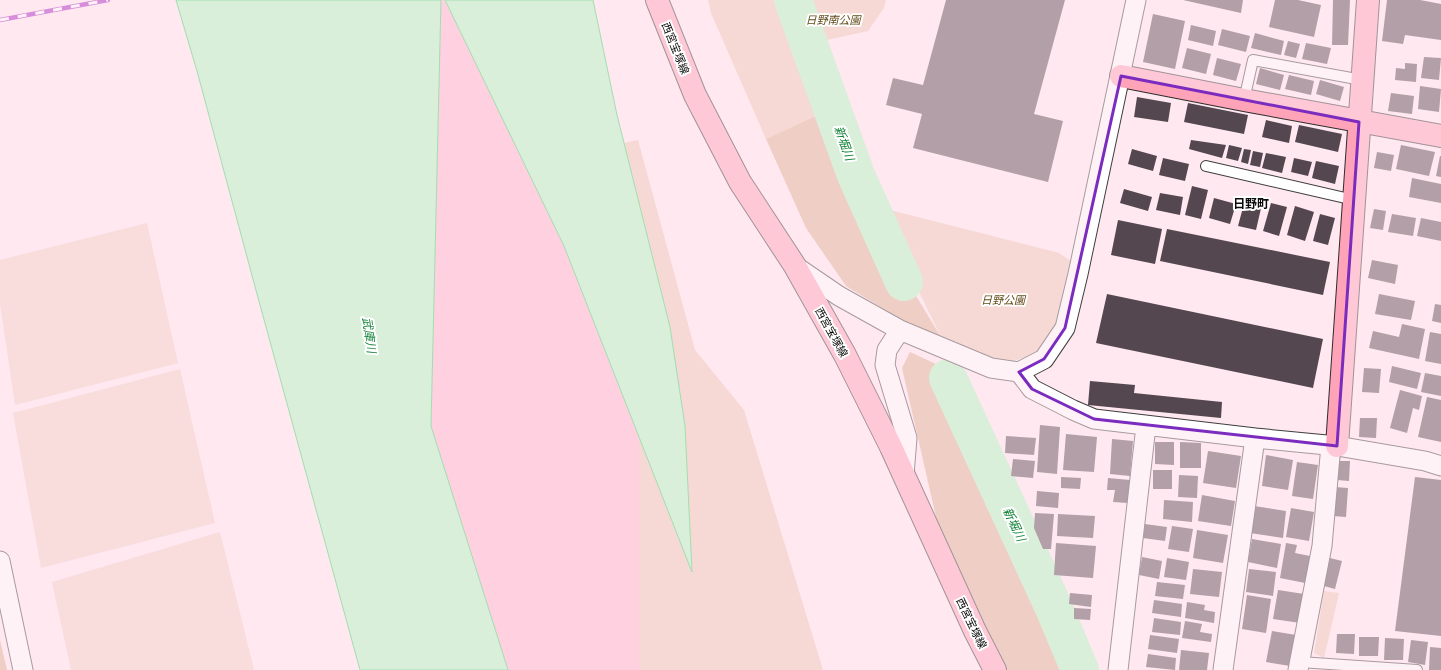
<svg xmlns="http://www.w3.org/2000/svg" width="1441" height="670" font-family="'Playfair Display','Noto Sans JP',serif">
<rect width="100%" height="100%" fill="#ffe8f0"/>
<path fill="#eac6b2" d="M708 0H776L824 112 766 139 711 13Z
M803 0H886L884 8 868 31 822 41 810 21Z
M638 140 695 350 744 410 823 670H635L639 438 692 570 685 426 624 143Z
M878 207 1059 253 1072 262 1059 324 1038 353 1005 364 941 337Z
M1324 591 1339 593 1324 658 1314 653Z"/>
<path fill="#dbb191" d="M824 112 867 215 941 337 923 333 846 286 806 228 766 139Z
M910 352 960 375 1093 670H1006L941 539 902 368Z
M0 640 7 670H0Z"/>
<path fill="#fcb3cc" d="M441 0H445L564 246 639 438V670H508L431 426Z"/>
<path fill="#f1cec4" d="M147 223 178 363 15 405 0 304V260Z
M180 369 215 523 41 568 13 413Z
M220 532 254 670H71L52 582Z"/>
<path fill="#acf8bf" stroke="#31d15e" d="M176 0H441L431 426 508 670H360L257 294 197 71Z
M445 0H593L617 115 670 327 685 426 692 572 564 246Z"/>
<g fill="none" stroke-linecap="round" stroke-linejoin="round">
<path stroke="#acf8bf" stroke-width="38" d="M793 0 856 175 904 282
M948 378 1054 608 1080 670"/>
</g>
<path fill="#544750" d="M946 0H1065L1034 114 1063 121 1048 182 913 148 922 114 886 105 893 78 923 85Z
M1183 0H1243L1241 13Z
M1275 0H1298L1321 5 1314 37 1269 27Z
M1333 0H1350L1348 45H1332Z
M1387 0H1420L1441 4V40L1405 35 1403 44 1382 41Z
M1153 14 1185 21 1175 69 1143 62Z
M1191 25 1216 31 1213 46 1188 40Z
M1222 29 1250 36 1246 52 1218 45Z
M1255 33 1284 41 1281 55 1251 48Z
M1288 41 1300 44 1296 58 1284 55Z
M1306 43 1331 48 1327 64 1302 59Z
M1187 48 1211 54 1206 74 1182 68Z
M1424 57 1441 58 1439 80 1421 78Z
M1217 58 1241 64 1236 81 1213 75Z
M1405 63 1417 64 1416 82 1395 80 1396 68 1405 69Z
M1260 68 1284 75 1280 90 1256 84Z
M1289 75 1314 81 1311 95 1285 89Z
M1320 80 1344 87 1340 101 1316 94Z
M1420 86 1441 89 1439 112 1418 109Z
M1391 93 1414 96 1412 114 1388 111Z
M1137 97 1171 103 1168 122 1134 117Z
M1188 103 1248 115 1244 134 1184 122Z
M1266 120 1292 126 1289 143 1262 137Z
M1299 125 1342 134 1338 152 1295 142Z
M1191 140 1226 145 1222 158 1189 149Z
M1229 145 1242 148 1238 161 1226 158Z
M1401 145 1435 152 1429 176 1396 169Z
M1132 149 1157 156 1153 171 1128 164Z
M1244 149 1251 150 1248 164 1241 162Z
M1253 151 1263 153 1260 167 1250 165Z
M1377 152 1394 155 1391 171 1374 168Z
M1266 153 1286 157 1282 173 1262 168Z
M1440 156H1441V177L1436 176Z
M1163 158 1189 164 1185 181 1159 175Z
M1294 158 1312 162 1308 176 1291 172Z
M1316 161 1339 166 1335 184 1312 178Z
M1412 178 1441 184V203L1409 197Z
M1192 186 1208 190 1201 219 1185 215Z
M1124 189 1152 197 1148 211 1120 203Z
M1160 193 1183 197 1180 215 1156 210Z
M1214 198 1236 204 1230 224 1209 218Z
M1245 200 1262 204 1256 230 1238 226Z
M1271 203 1287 207 1279 236 1263 231Z
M1295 206 1314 212 1305 241 1287 235Z
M1374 209 1386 211 1383 230 1370 228Z
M1320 214 1335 218 1328 245 1313 241Z
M1392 214 1416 218 1413 236 1388 232Z
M1421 218 1441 222V241L1417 236Z
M1118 220 1162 229 1155 264 1111 255Z
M1167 229 1330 262 1323 295 1160 261Z
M1372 260 1398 265 1395 284 1368 278Z
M1107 294 1323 339 1313 388 1096 343Z
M1379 294 1415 301 1411 320 1375 314Z
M1435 304 1441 305V323L1432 321Z
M1402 324 1425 329 1419 359 1369 348 1373 331 1399 337Z
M1430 332 1441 334V364L1425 361Z
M1392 366 1421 373 1417 389 1389 382Z
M1364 368 1381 369 1379 393 1362 392Z
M1425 373 1441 376V396L1421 392Z
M1090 381 1135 385 1134 393 1222 402 1221 418 1088 405Z
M1400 390 1422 396 1419 410 1413 408 1407 433 1390 428Z
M1427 397 1441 400V442L1418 437Z
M1360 418H1377L1376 438 1359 437Z
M1040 425 1060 427 1057 474 1037 472Z
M1066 434 1097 437 1094 472 1063 470Z
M1006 436 1036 438 1034 455 1005 453Z
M1112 439 1133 441 1130 476 1110 474Z
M1155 442H1174V465L1155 464Z
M1180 442 1201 443V468H1180Z
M1208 451 1241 456 1236 488 1203 483Z
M1266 455 1293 460 1288 490 1262 486Z
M1013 459 1035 461 1033 478 1011 476Z
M1337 461H1350L1349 481 1337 480Z
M1297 462 1318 465 1313 499 1292 496Z
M1153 470H1172V489H1153Z
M1179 475 1198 476 1197 498 1178 497Z
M1061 477 1081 478 1080 489 1061 488Z
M1415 477 1441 480V636L1395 631Z
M1108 478 1130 480 1128 503 1113 502 1115 490H1107Z
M1335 487 1348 488 1346 517 1333 516Z
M1037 491 1059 493 1058 508 1036 506Z
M1202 495 1235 501 1231 526 1198 521Z
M1164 500 1193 502 1192 522 1163 519Z
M1254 506 1286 511 1283 538 1250 533Z
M1291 508 1314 512 1309 541 1286 537Z
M1035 513 1054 514 1051 549H1043L1034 528Z
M1058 514 1095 516 1093 538 1057 536Z
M1145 524 1167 527 1165 541 1143 538Z
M1172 526 1193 529 1189 552 1168 549Z
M1197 530 1228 535 1223 563 1193 558Z
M1252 539 1281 544 1277 568 1248 562Z
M1056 543 1096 546 1093 578 1054 575Z
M1286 543 1297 545 1295 553 1310 556 1305 583 1280 578Z
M1142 557 1162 561 1159 579 1139 575Z
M1167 558 1189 562 1186 580 1164 577Z
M1330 558 1342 561 1335 589 1324 586Z
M1193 569 1222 572 1219 597 1190 594Z
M1249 569 1276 572 1273 596 1246 592Z
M1157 582 1185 585 1183 599 1155 596Z
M1278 590 1304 594 1300 623 1273 619Z
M1070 593 1092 595 1091 607 1069 604Z
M1247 595 1271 599 1266 633 1242 629Z
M1154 600 1182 604 1181 617 1152 613Z
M1187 602 1205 605 1204 610 1215 612 1214 623 1185 618Z
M1074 608 1091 609 1090 620 1074 619Z
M1154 618 1181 622 1180 635 1152 632Z
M1185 621 1202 624 1200 632 1212 634 1211 642 1182 638Z
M1272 631 1296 635 1290 666 1266 662Z
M1337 634H1355L1354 654 1336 653Z
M1150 635 1179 639 1177 653 1148 649Z
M1359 637H1379L1378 656H1359Z
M1385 638 1404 639 1403 660H1384Z
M1411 640 1428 642 1425 665 1408 662Z
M1430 647 1441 648V670H1429Z
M1181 650 1209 653 1207 670H1179Z
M1148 654 1176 658 1175 670 1146 667Z"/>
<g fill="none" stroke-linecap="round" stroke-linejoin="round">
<g stroke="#3e3e3e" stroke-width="12">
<path id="lane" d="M1244 100 1253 60 1362 80
M1206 166 1354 200
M1300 662 1417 670"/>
</g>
<g stroke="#3e3e3e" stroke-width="21">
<path id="street" d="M795 266 839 296 900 330 991 368 1019 372 1044 359 1065 328 1078 274 1136 0
M900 330 887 350 885 365 907 438 904 475
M1019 372 1032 389 1073 410 1094 419 1255 438 1337 446 1425 461 1441 466
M0 561 23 670
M1118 670 1146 426
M1223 670 1255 438
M1298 670 1322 546 1331 445"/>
</g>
<g stroke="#2d2d2d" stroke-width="24">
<path id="secondary" d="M657 0 695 95 740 182 795 266 845 355 891 447 975 631 995 670
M1121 76 1244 100 1441 136
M1337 446 1368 0"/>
</g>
<use href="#lane" stroke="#fff" stroke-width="10"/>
<use href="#street" stroke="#fff" stroke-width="19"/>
<use href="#secondary" stroke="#ffa3b8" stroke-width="22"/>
<g stroke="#a420be" stroke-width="4.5">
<path id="rail" d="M0 20 108 0"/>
</g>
<use href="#rail" stroke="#fff" stroke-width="3" stroke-dasharray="9" stroke-linecap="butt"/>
</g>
<path d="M0 0H1441V670H0ZM1121 76 1359 122 1337 446 1094 419 1032 389 1019 372 1044 359 1065 328Z" fill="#ffe8f0" fill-opacity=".55" fill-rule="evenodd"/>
<path fill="none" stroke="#7b2cbf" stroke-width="3" stroke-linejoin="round" d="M1121 76 1359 122 1337 446 1094 419 1032 389 1019 372 1044 359 1065 328Z"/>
<g text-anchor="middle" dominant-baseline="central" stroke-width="4" stroke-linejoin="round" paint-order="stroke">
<g font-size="11" font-style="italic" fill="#634c1a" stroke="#fff">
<text x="833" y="19">日野南公園</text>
<text x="1003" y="299">日野公園</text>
</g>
<g font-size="11" fill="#0b0b0b" stroke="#fff">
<text transform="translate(676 48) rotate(68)">西宮宝塚線</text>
<text transform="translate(832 332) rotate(61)">西宮宝塚線</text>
<text transform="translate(972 623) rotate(64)">西宮宝塚線</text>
</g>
<g font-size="12" font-style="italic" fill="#128336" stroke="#fff">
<text transform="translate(845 143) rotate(70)">新堀川</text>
<text transform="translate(370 335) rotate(82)">武庫川</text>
<text transform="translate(1015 524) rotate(65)">新堀川</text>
</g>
<g font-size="12" font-weight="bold" fill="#0b0b0b" stroke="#fff">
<text x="1251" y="203">日野町</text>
</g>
</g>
</svg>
